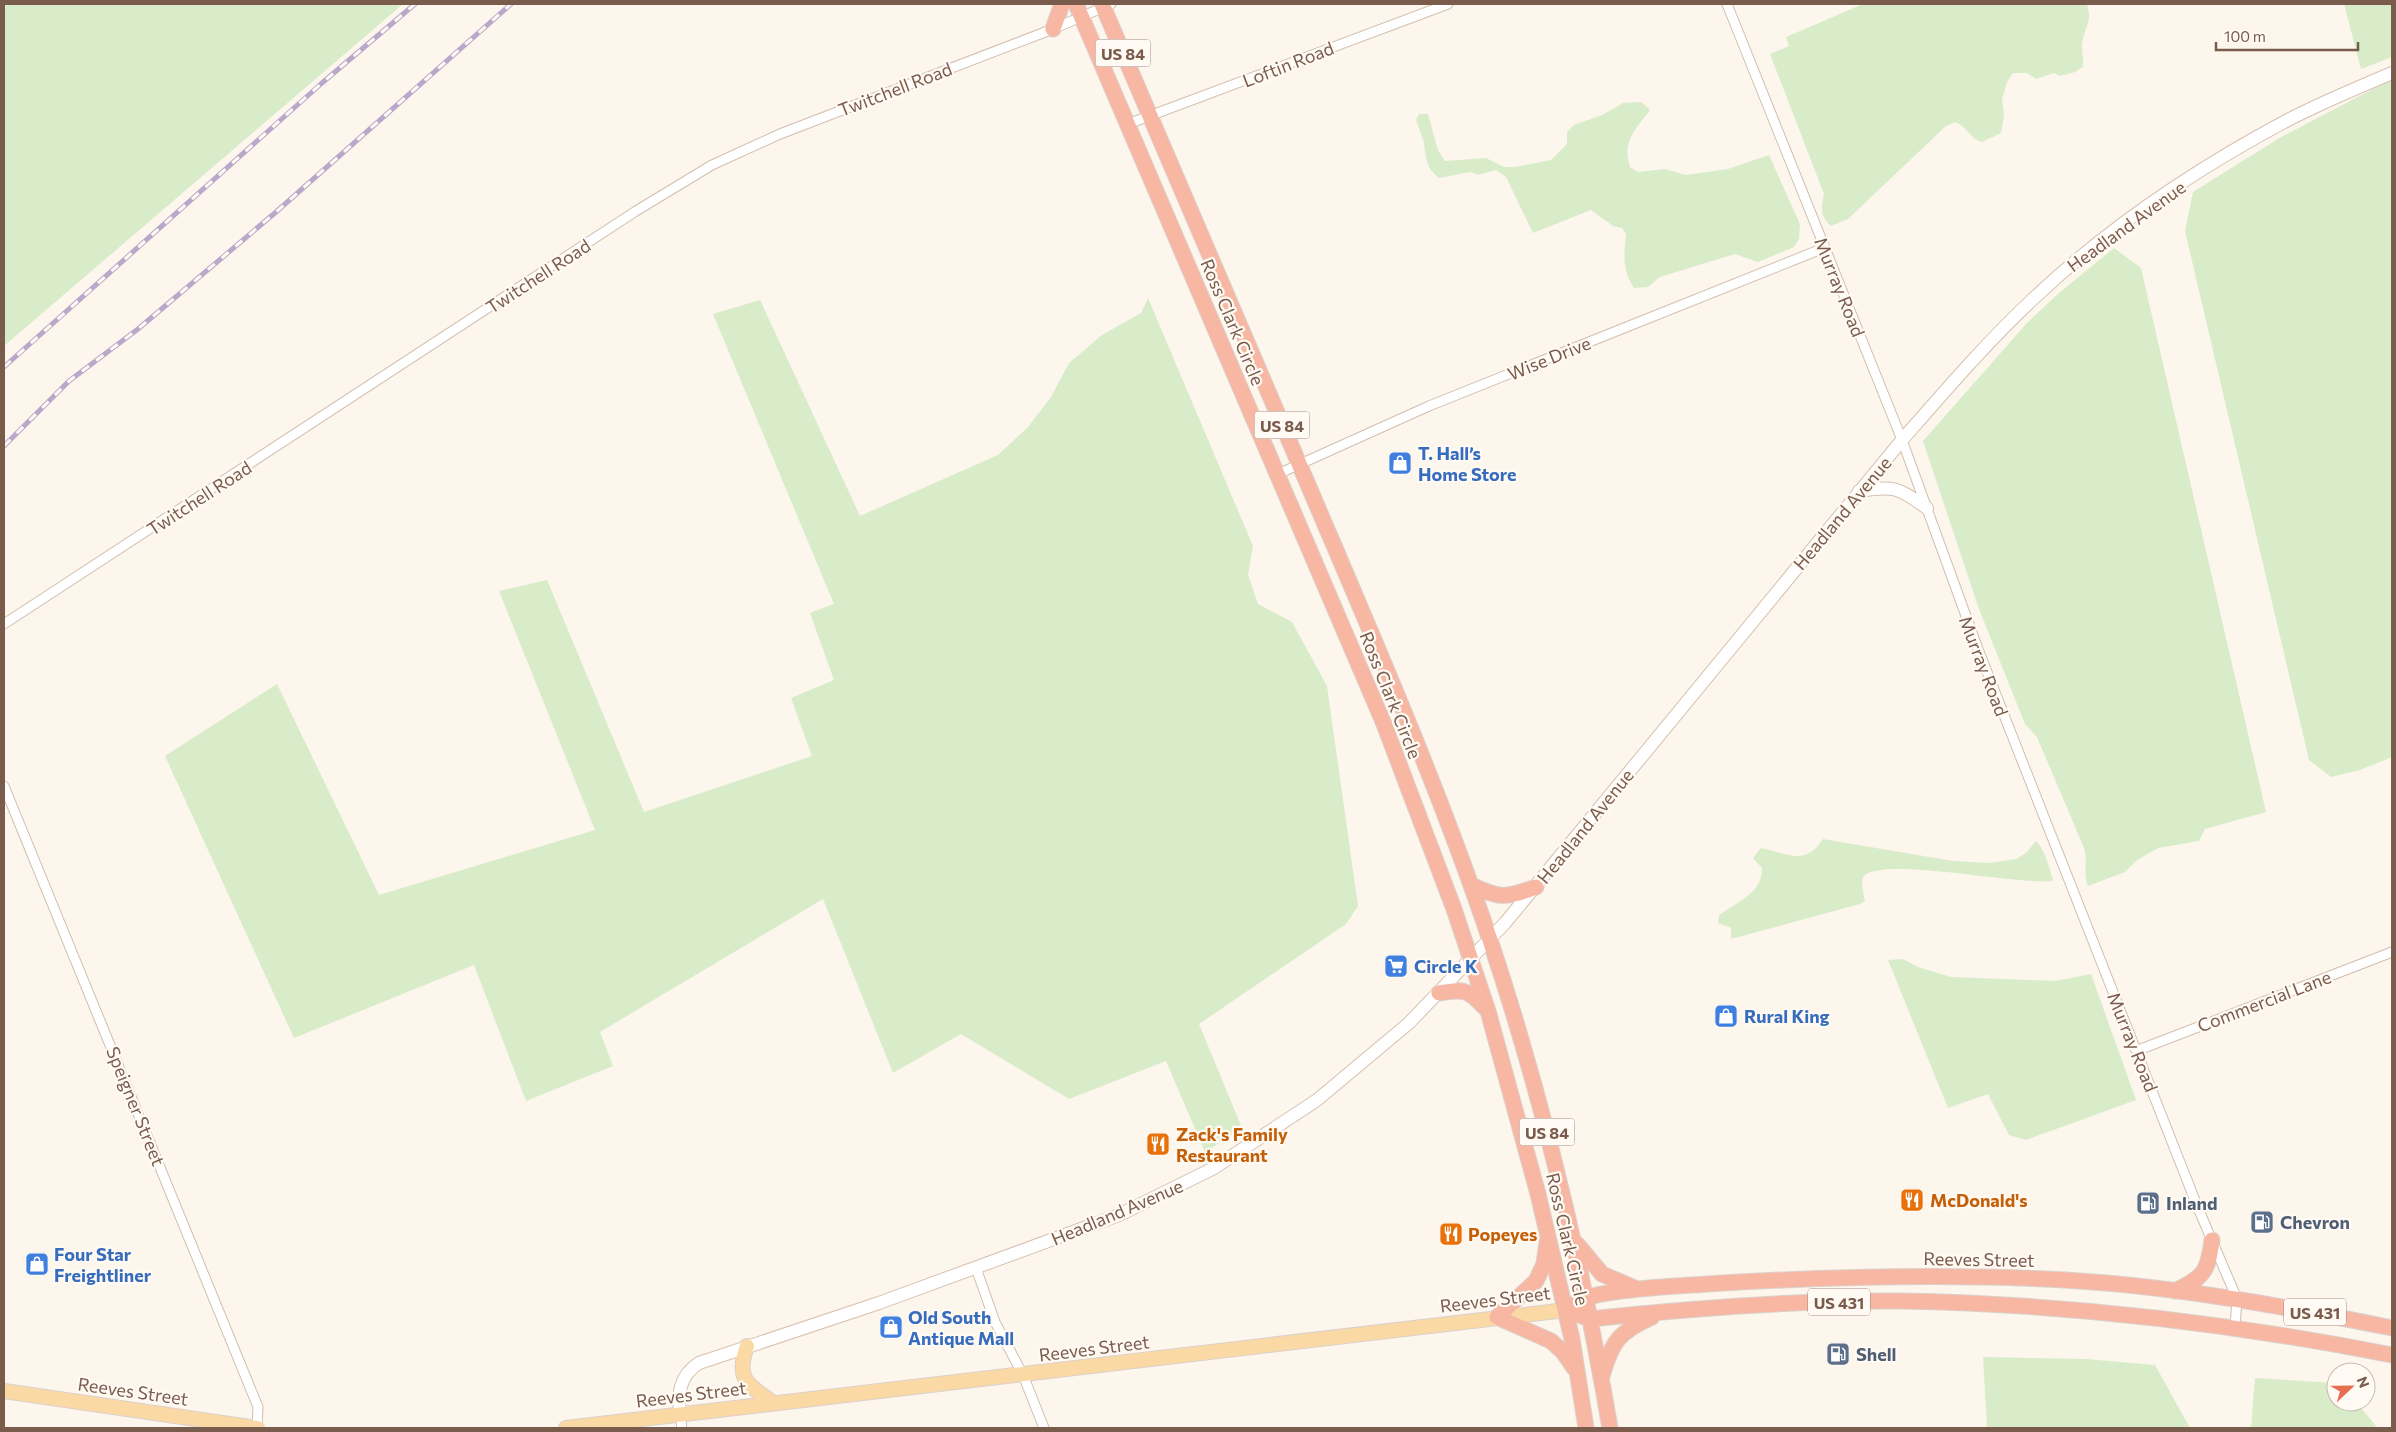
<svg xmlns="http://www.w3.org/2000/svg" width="2396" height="1432" font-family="Commissioner,sans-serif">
<rect width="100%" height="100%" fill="#fdf6ec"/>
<path fill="#d8ecc9" d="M4 4H403L4 346Z
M1863 4H2087C2092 22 2087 22 2083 39 2080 48 2084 57 2083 67L2075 72 2060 76 2054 73 2036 79 2027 73H2013L2007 82 2002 100 2004 115 2001 133 1982 142C1970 139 1967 126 1955 122L1946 126 1848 219 1831 226C1820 217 1821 207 1824 194L1770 54 1789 46 1786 37Z
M2344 4H2392V57L2361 69Z
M2392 79V757L2360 770 2331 777 2309 760 2185 231 2193 192 2281 137Z
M1641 102 1650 110C1635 130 1622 141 1630 167L1638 172 1665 169 1686 175 1728 169 1769 155 1800 224 1799 239 1794 247 1758 262 1735 254 1660 277 1648 287 1634 288C1622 270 1624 255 1626 234L1622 228 1613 226 1591 210 1533 233 1506 177 1496 170 1478 175 1470 172 1439 178C1426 168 1426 158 1424 143 1422 136 1419 128 1416 120L1419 114H1428L1438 150 1445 161 1486 158 1504 167H1515L1551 160 1567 144V132L1574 125 1602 115 1623 103Z
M2114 248 2141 268 2266 812 2205 829 2199 841 2158 848 2137 860 2125 872 2088 886C2082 871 2089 862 2084 848L2037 737 2025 724 1979 609 1923 441 2027 323 2059 293Z
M1148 298 1253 546 1248 575 1258 604 1292 622 1327 686 1358 906 1346 924 1199 1024 1242 1128 1205 1152 1166 1061 1069 1099 961 1034 893 1073 823 899 600 1032 613 1066 526 1101 474 965 294 1038 165 756 277 684 379 895 595 830 499 591 547 580 644 812 812 756 791 698 834 680 810 613 834 604 713 314 760 300 860 516 998 455 1028 427 1051 397 1069 363 1102 335 1141 313Z
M1823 839 1953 861 1989 863 2016 859 2026 853 2036 841C2046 852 2049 867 2053 881 2016 885 1888 857 1865 875 1859 881 1864 894 1865 901L1860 904 1731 939V928L1718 923 1719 915C1737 903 1763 892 1762 868L1753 858 1761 848C1785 852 1804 868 1823 839Z
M1903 959 1918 967 1951 977 2055 981 2091 974 2136 1100 2026 1140 2009 1135 1988 1094 1948 1108 1888 960Z
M1983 1357 2086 1359 2155 1365 2190 1428H1987Z
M2255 1378 2336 1383V1402H2356L2378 1428H2251Z"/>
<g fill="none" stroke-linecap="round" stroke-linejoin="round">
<g stroke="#d1beb0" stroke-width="11">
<path id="street" d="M1727 4 1902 440 1978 649 2198 1208 2232 1287 2237 1299 2235 1327
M1128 124 1448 4
M1278 474 1429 406 1824 248
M4 624 636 211 712 165 780 134 1053 29 1111 4
M4 786 258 1407 257 1428
M2136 1051 2392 952
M976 1268 995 1322 1023 1375 1044 1428
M680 1415 682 1428"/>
</g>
<g stroke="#d6c0b0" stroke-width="14">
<path id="secondary" d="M1859 491C1895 485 1898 488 1927 508
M680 1415C678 1393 679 1376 699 1363L879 1303 1119 1215 1214 1168 1317 1100 1409 1023 1505 923 1902 440C1944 392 1986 343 2033 299 2107 229 2196 169 2286 121 2320 103 2357 88 2392 73"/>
</g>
<g stroke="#dad1cd" stroke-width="16">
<path id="primary" d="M747 1346C735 1380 748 1385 774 1403
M4 1391 257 1428
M566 1428 1566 1310"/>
</g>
<g stroke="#dad1cd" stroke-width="17">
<path id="highway" d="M1076 4 1384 724 1454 909 1488 1011 1538 1194 1572 1339 1586 1428
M1102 4C1172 167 1242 331 1312 494 1375 642 1439 788 1490 940 1543 1099 1582 1263 1610 1428
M1053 29 1062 4
M1471 885C1500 899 1506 898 1536 887
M1439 993C1463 989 1468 989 1484 1007
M1547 1242 1544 1264 1536 1281 1497 1317 1551 1341 1563 1352 1574 1368
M1577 1244 1602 1274 1637 1289
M2175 1291C2204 1277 2208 1272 2212 1240
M1577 1302C1596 1289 1680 1286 1707 1284 1820 1277 1932 1274 2045 1279 2162 1284 2278 1305 2392 1328
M1566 1310 1590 1319C1693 1308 1797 1300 1901 1301 2067 1304 2230 1323 2392 1355
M1602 1376C1612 1341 1619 1332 1652 1317"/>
</g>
<use href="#street" stroke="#fff" stroke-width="9"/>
<use href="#secondary" stroke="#fff" stroke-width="12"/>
<use href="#primary" stroke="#fbd9a5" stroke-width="14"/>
<use href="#highway" stroke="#f7b7a3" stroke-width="15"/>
<g stroke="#b9a8c9" stroke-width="5">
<path id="rail" d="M4 367 322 83 415 4
M4 446 69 381 138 329 276 212 511 4"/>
</g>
<use href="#rail" stroke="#fffaf3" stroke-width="3" stroke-dasharray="9" stroke-linecap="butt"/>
</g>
<defs>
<g id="shop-square" transform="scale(1.25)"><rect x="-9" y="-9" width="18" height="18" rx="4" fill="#3f7fe0" stroke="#fffaf3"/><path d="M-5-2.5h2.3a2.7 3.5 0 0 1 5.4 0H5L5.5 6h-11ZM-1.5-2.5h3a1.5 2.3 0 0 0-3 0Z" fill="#fff"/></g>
<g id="supermarket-square" transform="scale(1.25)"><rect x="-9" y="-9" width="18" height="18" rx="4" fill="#3f7fe0" stroke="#fffaf3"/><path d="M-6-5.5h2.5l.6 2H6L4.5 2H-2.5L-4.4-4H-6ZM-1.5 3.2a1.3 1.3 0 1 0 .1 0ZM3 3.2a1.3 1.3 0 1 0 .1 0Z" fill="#fff"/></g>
<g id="restaurant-square" transform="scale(1.25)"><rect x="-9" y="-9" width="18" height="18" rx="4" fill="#e8710a" stroke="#fffaf3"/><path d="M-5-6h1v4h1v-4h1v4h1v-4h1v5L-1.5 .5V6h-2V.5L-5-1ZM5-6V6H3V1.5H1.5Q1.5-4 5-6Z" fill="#fff"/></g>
<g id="fuel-square" transform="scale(1.25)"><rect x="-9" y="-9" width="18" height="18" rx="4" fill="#5c6f8a" stroke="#fffaf3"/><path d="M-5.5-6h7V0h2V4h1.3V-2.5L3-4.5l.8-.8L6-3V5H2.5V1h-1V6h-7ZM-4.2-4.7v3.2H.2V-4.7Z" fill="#fff"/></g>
</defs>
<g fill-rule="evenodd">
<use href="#shop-square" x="1400" y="463"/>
<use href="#supermarket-square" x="1396" y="966"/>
<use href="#shop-square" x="1726" y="1016"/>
<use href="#restaurant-square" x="1158" y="1144"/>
<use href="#restaurant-square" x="1912" y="1200"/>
<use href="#fuel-square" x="2148" y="1203"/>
<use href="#fuel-square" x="2262" y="1222"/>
<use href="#restaurant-square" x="1451" y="1234"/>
<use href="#shop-square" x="37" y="1264"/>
<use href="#shop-square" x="891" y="1327"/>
<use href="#fuel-square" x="1838" y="1354"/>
</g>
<g text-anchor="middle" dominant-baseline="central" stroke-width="4.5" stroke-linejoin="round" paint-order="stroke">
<g fill="#fffaf3" stroke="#a28b7f" stroke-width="1">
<rect x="1095.5" y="39.5" width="55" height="27" rx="4"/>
<rect x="1254.5" y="411.5" width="55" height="27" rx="4"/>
<rect x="1519.5" y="1118.5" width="55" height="27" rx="4"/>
<rect x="1808" y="1288.5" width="62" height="27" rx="4"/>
<rect x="2284" y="1298.5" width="62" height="27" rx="4"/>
</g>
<g font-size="16" font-weight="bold" fill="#7a5c4d">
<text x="1123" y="53">US 84</text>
<text x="1282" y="425">US 84</text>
<text x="1547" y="1132">US 84</text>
<text x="1839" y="1302">US 431</text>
<text x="2315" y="1312">US 431</text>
</g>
<g font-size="18" fill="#7a5c4d" stroke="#fffaf3">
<text transform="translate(1288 64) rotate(-21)">Loftin Road</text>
<text transform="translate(895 89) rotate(-21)">Twitchell Road</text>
<text transform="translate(2126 226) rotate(-36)">Headland Avenue</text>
<text transform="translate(538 276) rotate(-33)">Twitchell Road</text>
<text transform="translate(1840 287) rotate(68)">Murray Road</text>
<text transform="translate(1233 322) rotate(67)">Ross Clark Circle</text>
<text transform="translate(1549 358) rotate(-22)">Wise Drive</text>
<text transform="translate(199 498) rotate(-33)">Twitchell Road</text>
<text transform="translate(1842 513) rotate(-50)">Headland Avenue</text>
<text transform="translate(1984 666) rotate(69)">Murray Road</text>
<text transform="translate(1391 695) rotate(68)">Ross Clark Circle</text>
<text transform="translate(1585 826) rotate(-51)">Headland Avenue</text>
<text transform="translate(2264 1001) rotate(-21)">Commercial Lane</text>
<text transform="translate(2133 1042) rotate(68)">Murray Road</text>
<text transform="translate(136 1106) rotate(68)">Speigner Street</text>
<text transform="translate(1117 1212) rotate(-23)">Headland Avenue</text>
<text transform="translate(1568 1239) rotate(77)">Ross Clark Circle</text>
<text transform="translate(1979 1259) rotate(1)">Reeves Street</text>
<text transform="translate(1495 1299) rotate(-7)">Reeves Street</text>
<text transform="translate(1094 1348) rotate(-7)">Reeves Street</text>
<text transform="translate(133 1391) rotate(8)">Reeves Street</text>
<text transform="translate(691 1394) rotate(-7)">Reeves Street</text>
</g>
<g font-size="18" font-weight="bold" fill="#366cbe" stroke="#fffaf3" text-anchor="start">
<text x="1418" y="453">T. Hall’s<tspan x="1418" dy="21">Home Store</tspan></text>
<text x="1414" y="966">Circle K</text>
<text x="1744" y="1016">Rural King</text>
<text x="54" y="1254">Four Star<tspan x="54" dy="21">Freightliner</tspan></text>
<text x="908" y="1317">Old South<tspan x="908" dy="21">Antique Mall</tspan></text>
</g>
<g font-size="18" font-weight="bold" fill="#c56008" stroke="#fffaf3" text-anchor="start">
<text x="1176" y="1134">Zack's Family<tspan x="1176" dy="21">Restaurant</tspan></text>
<text x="1930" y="1200">McDonald's</text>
<text x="1468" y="1234">Popeyes</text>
</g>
<g font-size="18" font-weight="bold" fill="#4e5e75" stroke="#fffaf3" text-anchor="start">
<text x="2166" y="1203">Inland</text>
<text x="2280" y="1222">Chevron</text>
<text x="1856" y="1354">Shell</text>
</g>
</g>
<rect width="2396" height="1432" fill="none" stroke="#7a5c4d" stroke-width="10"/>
<g transform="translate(2351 1387) rotate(68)"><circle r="24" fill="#fffaf3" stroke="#cabbb1"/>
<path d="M0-4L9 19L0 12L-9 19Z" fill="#e76f51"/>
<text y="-8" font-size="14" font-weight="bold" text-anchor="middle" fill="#7a5c4d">N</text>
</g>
<path d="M2216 42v8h142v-8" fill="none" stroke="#7a5c4d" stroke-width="2.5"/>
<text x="2224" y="42" font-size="15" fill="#7a5c4d" stroke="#fffaf3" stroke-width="4" paint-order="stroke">100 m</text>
</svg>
